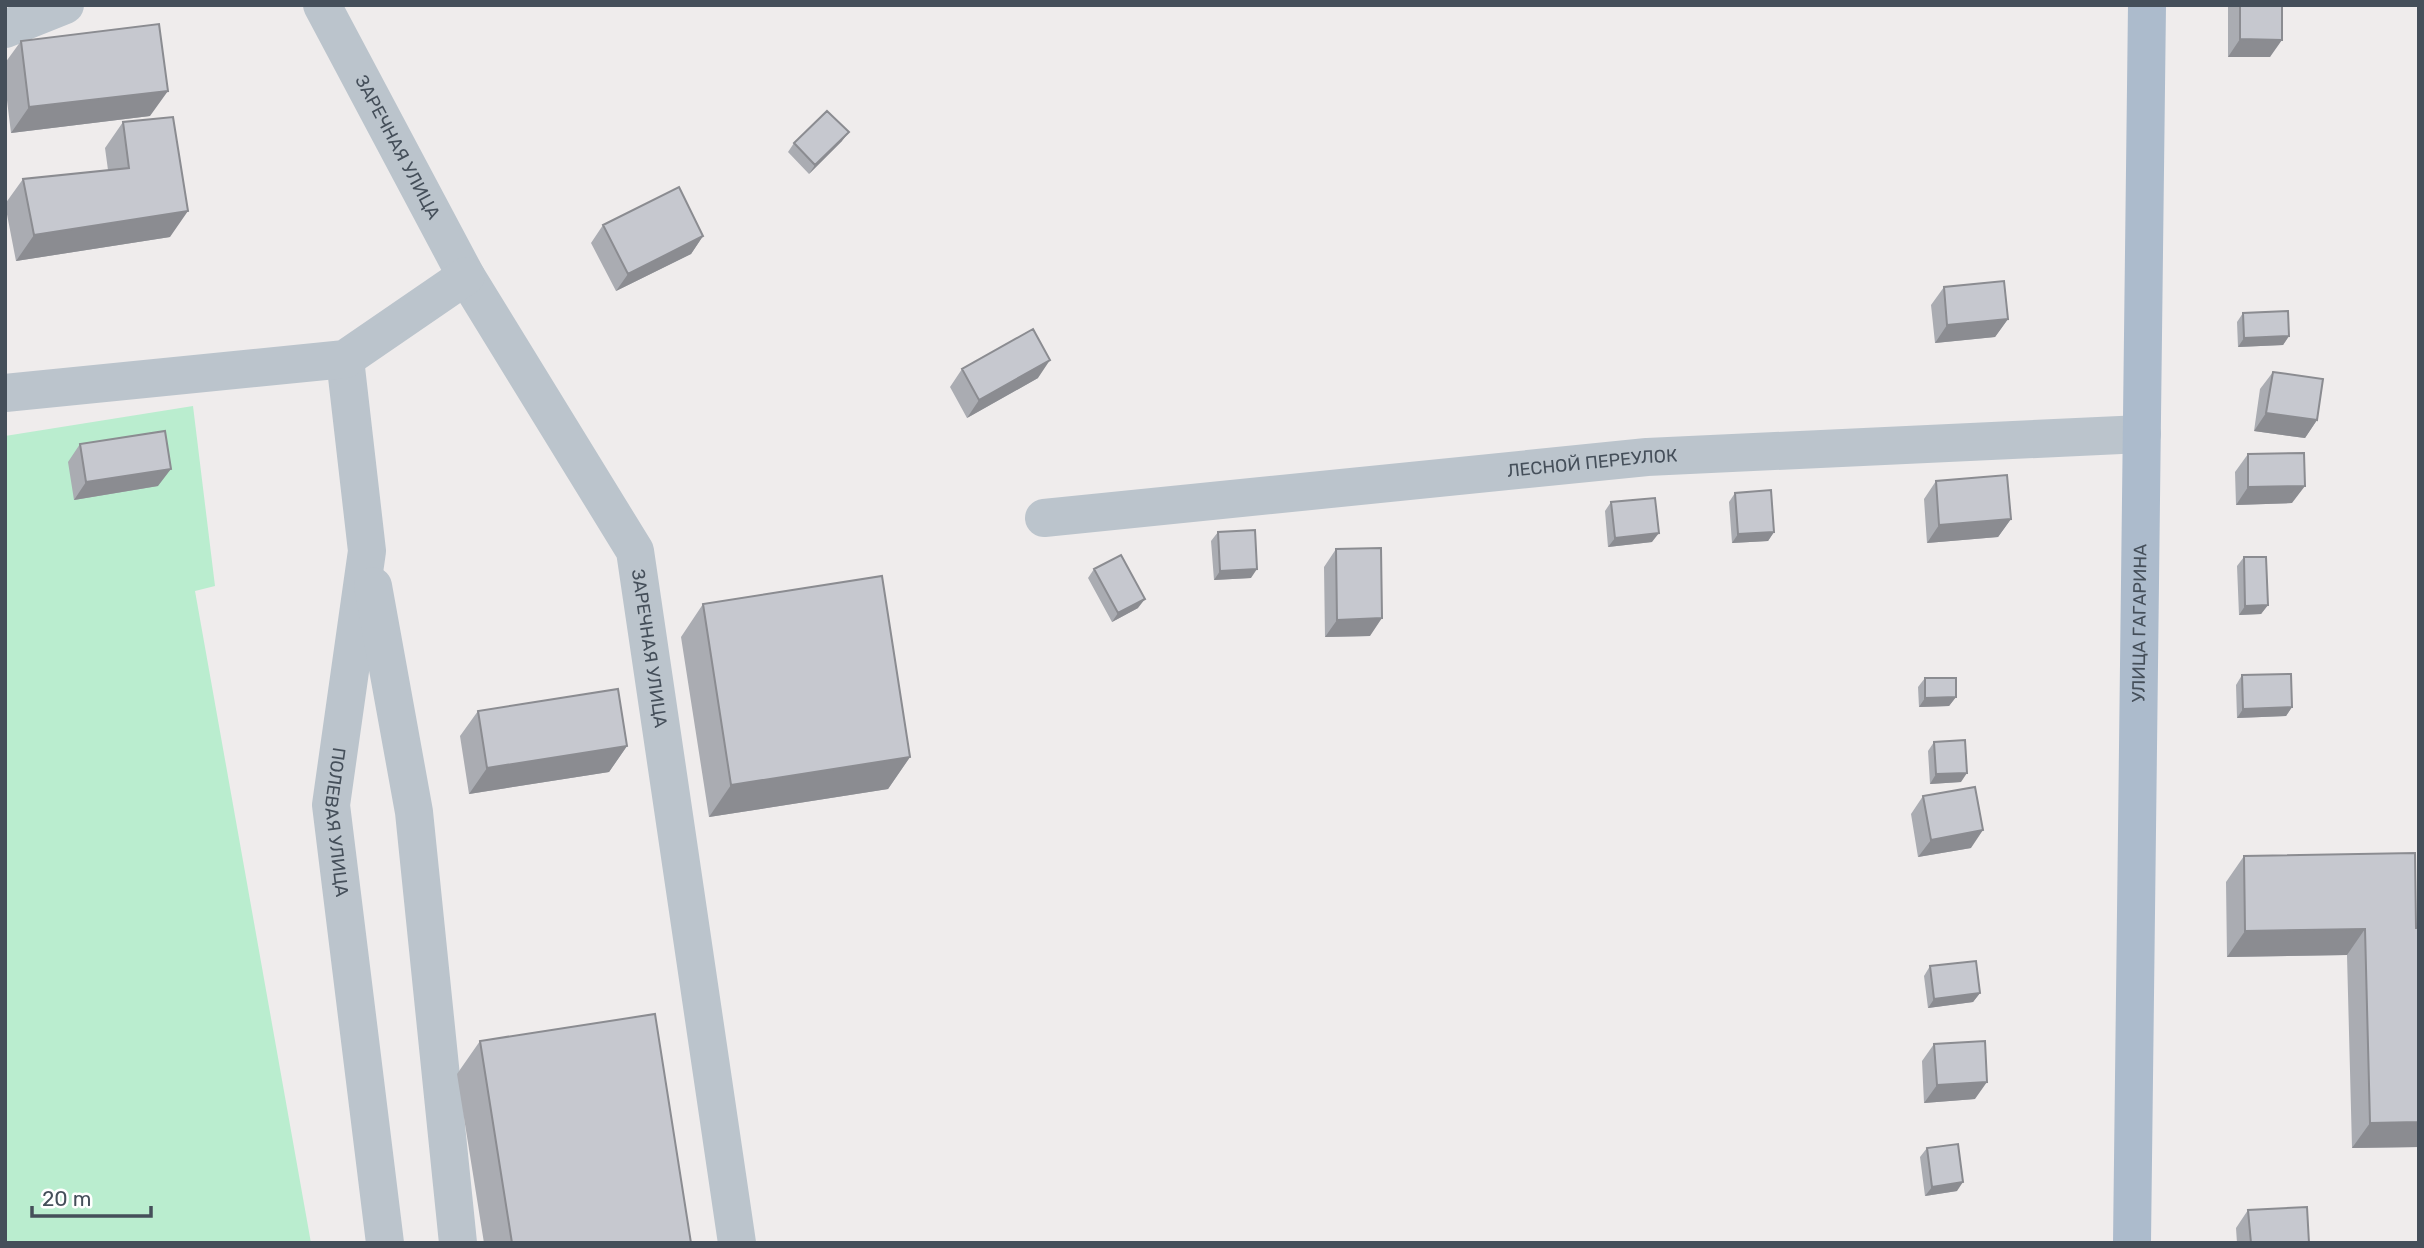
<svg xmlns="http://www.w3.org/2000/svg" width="2424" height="1248" font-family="Rubik,sans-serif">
<rect width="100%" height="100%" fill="#efecec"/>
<path fill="#baedcf" d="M193 406 215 586 195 591 311 1243H5V436Z"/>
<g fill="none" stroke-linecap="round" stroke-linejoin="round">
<g stroke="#bbc4cc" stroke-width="38">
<path id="s1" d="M322 5 466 276 635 551 737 1243"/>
<path d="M5 29 65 5"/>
<path id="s2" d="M345 359 367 551 331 805 385 1243"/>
<path d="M5 393 345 359 466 276"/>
<path id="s3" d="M1044 518 1647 457 2142 434"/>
<path d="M373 586 414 812 458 1243"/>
</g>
<path stroke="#acbbcc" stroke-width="38" id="s4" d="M2132 1243 2147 5"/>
</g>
<path fill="#aaacb2" d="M2228 5H2282L2270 57H2228Z
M21 41 150 116 11 133 5 84V63Z
M123 122 170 237 16 261 5 204 23 179 108 170 105 148Z
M842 141 809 174 788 152 794 143Z
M603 225 703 236 691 254 616 291 591 243Z
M1944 287 2008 319 1995 337 1935 343 1931 305Z
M2243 313 2289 336 2283 345 2238 347 2237 322Z
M962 369 1038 378 967 418 950 387Z
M2273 372 2317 420 2305 438 2254 431 2260 389Z
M80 444 158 486 74 500 68 462Z
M2248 454 2292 503 2236 505 2235 472Z
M1936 481 2011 519 1998 537 1927 543 1924 499Z
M1735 493 1774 532 1768 541 1732 543 1729 502Z
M1611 502 1652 542 1608 547 1605 511Z
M1218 532 1251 578 1214 580 1211 541Z
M1336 549 1370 636 1325 637 1324 567Z
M2244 557 2268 605 2261 614 2239 615 2237 566Z
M1094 569 1138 608 1112 622 1088 578Z
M703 604 910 757 888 789 709 817 681 637Z
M2242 675 2292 707 2286 716 2237 718 2236 685Z
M1925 678 1956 697 1949 706 1919 707 1918 687Z
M478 711 627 746 609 772 469 794 460 736Z
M1934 742 1961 782 1930 784 1928 751Z
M1923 796 1971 848 1918 857 1911 814Z
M2244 856 2416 928 2419 1147 2352 1148 2347 955 2227 957 2226 882Z
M1930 966 1980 993 1973 1002 1928 1008 1924 976Z
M480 1041 691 1243H484L457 1074Z
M1934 1044 1975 1099 1924 1103 1922 1061Z
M1927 1148 1957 1191 1925 1196 1920 1157Z
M2248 1210 2309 1243H2237L2236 1228Z"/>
<path fill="#8b8c91" d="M2240 39 2282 40 2270 57H2228Z
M168 91 150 116 11 133 29 107Z
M849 132 842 141 809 174 815 165Z
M188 211 170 237 16 261 34 235Z
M703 236 691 254 616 291 628 274Z
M2008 319 1995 337 1935 343 1947 325Z
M2289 336 2283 345 2238 347 2244 338Z
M1050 360 1038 378 967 418 979 400Z
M2266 413 2317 420 2305 438 2254 431Z
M171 469 158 486 74 500 86 482Z
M2305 486 2292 503 2236 505 2248 487Z
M2011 519 1998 537 1927 543 1939 525Z
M1774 532 1768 541 1732 543 1738 534Z
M1659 533 1652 542 1608 547 1615 538Z
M1257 569 1251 578 1214 580 1220 571Z
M1145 599 1138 608 1112 622 1118 613Z
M2268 605 2261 614 2239 615 2245 606Z
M1382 618 1370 636 1325 637 1337 620Z
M1956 697 1949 706 1919 707 1925 698Z
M2292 707 2286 716 2237 718 2243 709Z
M627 746 609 772 469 794 487 768Z
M910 757 888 789 709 817 731 785Z
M1967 773 1961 782 1930 784 1936 774Z
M1983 830 1971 848 1918 857 1931 840Z
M2365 929 2347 955 2227 957 2245 931Z
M1980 993 1973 1002 1928 1008 1934 999Z
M1987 1082 1975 1099 1924 1103 1937 1085Z
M2419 1122V1147L2352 1148 2370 1123Z
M1963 1182 1957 1191 1925 1196 1932 1187Z"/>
<path fill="#c6c8cf" stroke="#8b8c91" stroke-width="2" d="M2240 5H2282V40L2240 39Z
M159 24 168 91 29 107 21 41Z
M827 111 849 132 815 165 794 143Z
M173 117 188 211 34 235 23 179 129 168 123 122Z
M679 187 703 236 628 274 603 225Z
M2004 281 2008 319 1947 325 1944 287Z
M2288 311 2289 336 2244 338 2243 313Z
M1033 329 1050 360 979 400 962 369Z
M2273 372 2323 379 2317 420 2266 413Z
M165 431 171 469 86 482 80 444Z
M2304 453 2305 486 2248 487V454Z
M2007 475 2011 519 1939 525 1936 481Z
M1771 490 1774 532 1738 534 1735 493Z
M1655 498 1659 533 1615 538 1611 502Z
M1255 530 1257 569 1220 571 1218 532Z
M1381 548 1382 618 1337 620 1336 549Z
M1121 555 1145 599 1118 613 1094 569Z
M2244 557H2266L2268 605 2245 606Z
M882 576 910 757 731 785 703 604Z
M2291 674 2292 707 2243 709 2242 675Z
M1925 678H1956V697L1925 698Z
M618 689 627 746 487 768 478 711Z
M1965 740 1967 773 1936 774 1934 742Z
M1975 787 1983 830 1931 840 1923 796Z
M2415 853 2416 928H2419V1122L2370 1123 2365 929 2245 931 2244 856Z
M1976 961 1980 993 1934 999 1930 966Z
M655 1014 691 1243H512L480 1041Z
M1985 1041 1987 1082 1937 1085 1934 1044Z
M1958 1144 1963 1182 1932 1187 1927 1148Z
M2307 1207 2309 1243H2251L2248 1210Z"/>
<g text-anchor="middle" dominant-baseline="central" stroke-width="6" stroke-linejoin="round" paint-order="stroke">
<g font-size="18" fill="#454f5a" stroke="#fff">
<text stroke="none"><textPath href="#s1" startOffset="161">ЗАРЕЧНАЯ УЛИЦА</textPath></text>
<text stroke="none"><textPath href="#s3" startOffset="551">ЛЕСНОЙ ПЕРЕУЛОК</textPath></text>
<text stroke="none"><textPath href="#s4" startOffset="620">УЛИЦА ГАГАРИНА</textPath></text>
<text stroke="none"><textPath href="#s1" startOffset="728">ЗАРЕЧНАЯ УЛИЦА</textPath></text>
<text stroke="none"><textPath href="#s2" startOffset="467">ПОЛЕВАЯ УЛИЦА</textPath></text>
</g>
</g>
<rect width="2424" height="1248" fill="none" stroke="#454f5a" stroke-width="14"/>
<path d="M32 1206v10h119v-10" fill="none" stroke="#454f5a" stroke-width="3.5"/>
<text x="42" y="1206" font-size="21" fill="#454f5a" stroke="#ffffff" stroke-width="5" paint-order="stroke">20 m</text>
</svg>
